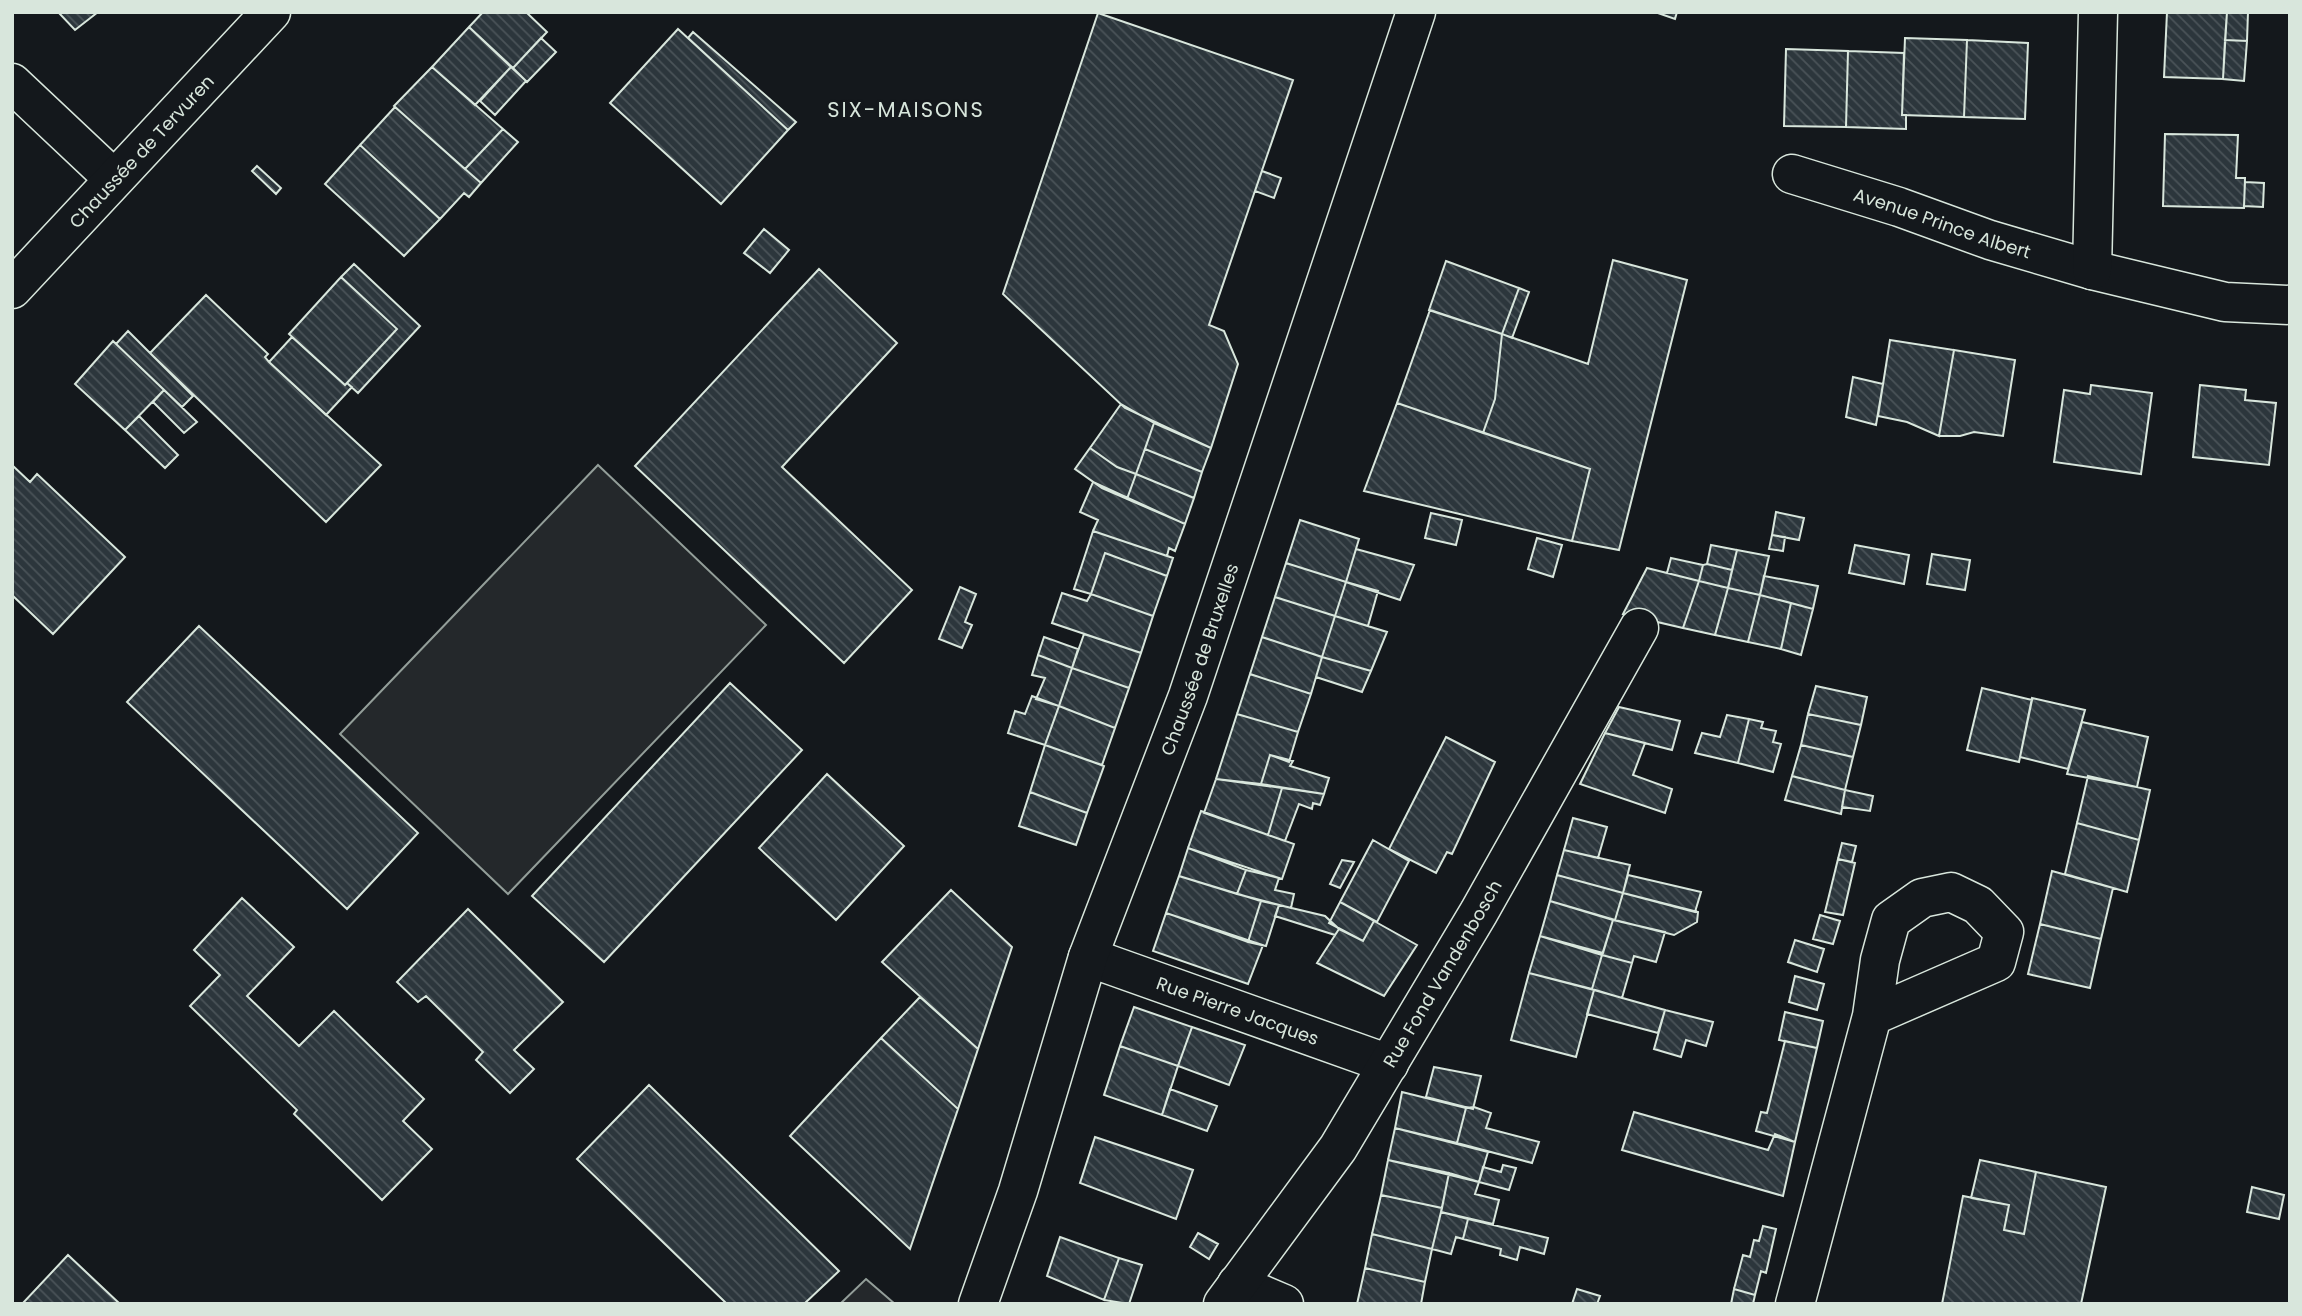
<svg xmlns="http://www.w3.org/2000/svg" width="2302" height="1316" font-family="Poppins,sans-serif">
<defs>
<pattern id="building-back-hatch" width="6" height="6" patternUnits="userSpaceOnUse" patternTransform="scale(1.75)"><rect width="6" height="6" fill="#2c363c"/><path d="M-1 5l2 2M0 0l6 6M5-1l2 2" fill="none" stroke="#4a5358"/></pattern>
</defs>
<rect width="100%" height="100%" fill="#14181c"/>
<path fill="#24282b" stroke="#939e99" stroke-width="2" d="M598 465 766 625 508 894 340 734Z
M866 1279 895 1304H840Z"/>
<path fill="url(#building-back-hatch)" stroke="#d8e6dc" stroke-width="2" d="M58 12H98L75 30Z
M483 12H526L547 32 513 68 469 27Z
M1655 12H1677L1675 19Z
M2167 12H2227L2223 79 2164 77Z
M2227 12H2248L2247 41 2225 40Z
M1098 13 1293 80 1209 325 1224 331 1238 364 1211 448 1125 408 1003 294Z
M469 27 511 67 475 105 432 67Z
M678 29 788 130 721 204 610 103Z
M693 32 796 122 788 130 688 38Z
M541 38 556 52 527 82 513 68Z
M1905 38 1967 40 1964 117 1902 115Z
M1967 40 2028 43 2025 119 1964 117Z
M2225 40 2247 41 2244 81 2223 79Z
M1786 49 1848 51 1846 127 1784 126Z
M1848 51 1904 53 1902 115H1906V129L1846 127Z
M432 67 503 129 465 169 394 106Z
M511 67 526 81 495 115 480 101Z
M395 107 481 183 469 197 464 193 440 219 360 145Z
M503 129 518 142 481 183 465 169Z
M2165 134 2238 135 2236 178H2245L2244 208 2163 206Z
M360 145 440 219 404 256 325 184Z
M257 166 281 188 276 194 252 171Z
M1262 171 1281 178 1274 198 1255 191Z
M2245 182 2264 183 2263 207 2244 206Z
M764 229 789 250 770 273 744 253Z
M1613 260 1687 280 1619 550 1572 541 1590 469 1483 433 1495 399 1502 334 1588 364Z
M1446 261 1519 288 1502 334 1429 310Z
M354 264 420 326 358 393 347 383 397 329 341 277Z
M819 269 897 343 782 467 912 590 844 663 635 466Z
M341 277 397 329 345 385 289 334Z
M1519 288 1529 292 1512 338 1502 334Z
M206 295 268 354 265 357 269 362 381 465 326 522 150 353Z
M1430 310 1502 334 1495 399 1483 433 1397 403Z
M128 331 193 396 182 407 116 344Z
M292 337 345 385 347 383 352 387 326 415 269 362Z
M1890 340 1954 350 1939 436 1907 422 1878 416Z
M113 341 164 390 125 430 75 384Z
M1954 350 2015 360 2003 436 1974 432 1960 436H1939Z
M1853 377 1883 384 1876 425 1846 417Z
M2091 385 2152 393 2141 474 2054 462 2064 390 2090 394Z
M2200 385 2246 390 2245 400 2276 403 2269 465 2193 457Z
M164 390 197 422 184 433 153 402Z
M1397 403 1590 469 1572 541 1364 491Z
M1121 404 1154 423 1136 474 1117 467 1090 448Z
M139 416 178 455 165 468 125 430Z
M1154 423 1211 448 1202 472 1145 449Z
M1090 448 1117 467 1136 474 1127 499 1102 488 1075 469Z
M1145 449 1202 472 1194 498 1136 474Z
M12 465 30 482 37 474 125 557 53 634 12 595Z
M1136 474 1194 498 1185 524 1127 499Z
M1093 482 1185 524 1175 551 1169 548 1167 556 1093 531 1098 520 1080 512Z
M1776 512 1804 518 1799 540 1772 535Z
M1431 513 1462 520 1456 545 1425 538Z
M1300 520 1359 539 1346 582 1286 563Z
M1093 531 1173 558 1167 576 1105 553 1091 594 1074 589Z
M1772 535 1785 537 1783 551 1769 549Z
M1537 538 1562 545 1553 577 1528 569Z
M1711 545 1737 550 1732 570 1707 564Z
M1855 545 1909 555 1904 584 1849 573Z
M1356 549 1414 565 1400 600 1346 582Z
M1737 550 1769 556 1760 595 1728 588Z
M1105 553 1167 576 1153 616 1091 594Z
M1932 554 1970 560 1965 590 1927 584Z
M1671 558 1703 565 1699 581 1667 573Z
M1286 563 1346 582 1335 616 1275 597Z
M1707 564 1732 570 1728 588 1699 581 1703 565Z
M1647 568 1699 581 1683 628 1623 614Z
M1764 576 1818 586 1813 609 1760 595Z
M1699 581 1728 588 1715 635 1683 628Z
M1346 582 1378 591 1368 626 1335 616Z
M960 587 976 594 965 622 972 625 962 648 939 639Z
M1728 588 1760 595 1748 642 1715 635Z
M1062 593 1087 601 1091 594 1153 616 1141 653 1052 623Z
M1760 595 1791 603 1781 649 1748 642Z
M1275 597 1335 616 1322 657 1262 637Z
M1791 603 1813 609 1801 655 1781 649Z
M1335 616 1387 632 1371 671 1322 657Z
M199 626 418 833 347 909 127 702Z
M1084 634 1141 653 1129 688 1072 668Z
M1044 637 1078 649 1072 668 1038 655Z
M1262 637 1322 657 1311 694 1250 674Z
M1038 655 1072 668 1059 706 1036 699 1045 678 1032 675Z
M1322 657 1371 671 1362 692 1316 677Z
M1072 668 1129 688 1115 728 1059 706Z
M1250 674 1311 694 1298 732 1237 714Z
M730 683 802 750 604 962 532 896Z
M1816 686 1867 697 1861 725 1808 714Z
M1982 688 2032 700 2019 762 1967 750Z
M1032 696 1059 706 1045 745 1008 733 1015 711 1025 714Z
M2032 698 2085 710 2068 769 2020 757Z
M1059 706 1115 728 1102 765 1045 745Z
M1619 707 1680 721 1672 750 1605 733Z
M1237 714 1298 732 1289 762 1270 755 1261 784 1216 779Z
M1808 714 1861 725 1853 757 1801 745Z
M1727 715 1749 719 1738 763 1695 753 1702 733 1720 737Z
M1749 719 1763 722 1761 728 1776 731 1773 742 1781 744 1773 772 1738 763Z
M2082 722 2148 737 2137 787 2067 774Z
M1605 733 1645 743 1633 775 1672 789 1665 813 1580 784Z
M1446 737 1495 762 1452 854 1447 852 1436 873 1389 849Z
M1045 745 1104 766 1087 813 1030 792Z
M1801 745 1853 757 1845 790 1792 776Z
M1270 755 1293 761 1290 766 1329 778 1324 794 1261 784Z
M827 774 904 846 836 920 759 848Z
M1792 776 1845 790 1841 814 1785 800Z
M2088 776 2150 790 2139 840 2077 823Z
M1216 779 1282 788 1268 835 1204 813Z
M1282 788 1324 794 1320 805 1313 803 1312 809 1299 804 1285 841 1268 835Z
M1845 790 1873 796 1870 811 1842 807Z
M1030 792 1087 813 1076 845 1019 826Z
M1201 811 1294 844 1282 879 1188 848Z
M1573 818 1607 827 1598 858 1564 850Z
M2077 823 2139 840 2127 892 2065 874Z
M1373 840 1409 861 1377 922 1340 902Z
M1842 843 1856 846 1852 862 1838 859Z
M1188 848 1246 870 1237 894 1179 876Z
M1564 850 1630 865 1623 893 1557 875Z
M1838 859 1855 863 1843 915 1825 912Z
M1342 860 1354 862 1340 888 1330 884Z
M1246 870 1279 878 1275 890 1294 894 1291 908 1237 894Z
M2052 871 2113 888 2101 939 2040 924Z
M1557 875 1623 893 1615 920 1550 901Z
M1628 875 1701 892 1695 912 1623 893Z
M1179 876 1261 901 1248 942 1166 913Z
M951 890 1012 947 978 1049 882 962Z
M1623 893 1698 912 1697 922 1674 935 1615 920Z
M242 898 294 947 247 996 299 1046 334 1011 424 1099 403 1121 432 1149 382 1200 294 1114 297 1110 190 1006 220 975 194 950Z
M1261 901 1279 905 1266 946 1248 942Z
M1550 901 1613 920 1603 953 1540 936Z
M1340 902 1374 921 1363 941 1329 923Z
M1279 905 1325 916 1339 929 1335 935 1275 916Z
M468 909 563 1002 514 1050 534 1069 510 1093 476 1060 483 1052 426 996 418 1002 397 982Z
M1166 913 1263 945 1248 984 1153 951Z
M1820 915 1840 921 1833 944 1813 939Z
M1613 920 1665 932 1656 962 1634 956 1632 963 1602 955Z
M1374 921 1417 945 1384 996 1317 963 1339 929 1363 941Z
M2040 924 2101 939 2090 988 2028 974Z
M1540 936 1602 955 1592 989 1529 973Z
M1795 940 1824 949 1817 972 1788 962Z
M1602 955 1632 963 1622 998 1592 989Z
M1529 973 1594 990 1576 1057 1511 1040Z
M1795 976 1824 984 1817 1010 1789 1002Z
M1594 990 1665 1010 1658 1033 1587 1014Z
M920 997 978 1049 958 1109 881 1038Z
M1134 1007 1192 1027 1178 1066 1120 1046Z
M1665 1010 1713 1022 1706 1046 1686 1040 1681 1057 1654 1049Z
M1785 1012 1823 1021 1817 1048 1779 1040Z
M1192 1027 1245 1045 1229 1085 1178 1066Z
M881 1038 958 1109 910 1249 790 1136Z
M1785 1041 1817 1048 1795 1142 1756 1131 1761 1112 1767 1113Z
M1120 1046 1178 1066 1162 1115 1104 1095Z
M1434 1067 1481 1076 1473 1109 1426 1097Z
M649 1085 839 1271 804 1304H727L577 1159Z
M1170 1089 1217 1106 1207 1131 1162 1115Z
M1402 1092 1466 1108 1457 1143 1395 1128Z
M1474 1107 1491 1113 1486 1128 1539 1142 1532 1163 1457 1143 1466 1108Z
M1634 1112 1768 1150 1775 1134 1795 1142 1783 1196 1622 1150Z
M1395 1128 1488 1152 1479 1182 1388 1160Z
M1095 1137 1193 1170 1176 1219 1080 1183Z
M1388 1160 1449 1173 1442 1208 1381 1195Z
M1980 1160 2036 1172 2024 1234 2004 1230 2009 1205 1971 1198Z
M1503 1165 1516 1168 1509 1190 1479 1182 1483 1167 1501 1172Z
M2036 1172 2106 1187 2081 1304H1942L1963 1196 2009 1205 2004 1230 2024 1234Z
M1449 1173 1479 1182 1475 1194 1499 1200 1493 1224 1441 1212Z
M2252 1187 2284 1195 2279 1219 2247 1212Z
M1381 1195 1442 1208 1432 1249 1372 1234Z
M1441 1212 1468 1219 1463 1239 1456 1237 1451 1254 1432 1249Z
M1468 1219 1548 1238 1544 1254 1520 1247 1517 1260 1500 1255 1501 1249 1463 1239Z
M1763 1226 1776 1229 1766 1273 1761 1271 1755 1295 1734 1289 1743 1255 1750 1257 1754 1240 1759 1241Z
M1198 1233 1218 1244 1209 1259 1190 1247Z
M1372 1234 1432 1249 1425 1282 1365 1268Z
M1060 1237 1119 1258 1104 1300 1047 1276Z
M68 1255 120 1304H22Z
M1119 1258 1142 1265 1129 1304 1104 1300Z
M1365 1268 1425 1282 1421 1304H1357Z
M1577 1289 1600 1296 1597 1304H1572Z
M1734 1289 1755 1295 1753 1304H1731Z"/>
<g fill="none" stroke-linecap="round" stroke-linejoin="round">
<g stroke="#d8e6dc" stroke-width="41">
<g id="minor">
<path d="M12 83 114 179"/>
<path id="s1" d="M1792 174 1899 207 1990 240 2092 270 2225 302 2290 305"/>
<path d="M2092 270 2098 12"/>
<path id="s2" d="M1088 957 1389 1064"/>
<path d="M1237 1284 1284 1304"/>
<path id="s3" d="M1223 1304 1338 1148 1479 912 1639 628"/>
<path d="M1795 1304 1872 1016 1880 960 1891 920 1922 898 1951 892 1978 905 2004 932 1996 962 1872 1016"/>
</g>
</g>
<g stroke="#d8e6dc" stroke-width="41">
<g id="major">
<path id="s4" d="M12 289 271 12"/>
<path id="s5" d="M978 1304 1018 1191 1088 957 1188 696 1416 12"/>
</g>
</g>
<use href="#minor" stroke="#14181c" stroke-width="38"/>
<use href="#major" stroke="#14181c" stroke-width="38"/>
</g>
<g text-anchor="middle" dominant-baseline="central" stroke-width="5" stroke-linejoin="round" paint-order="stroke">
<g font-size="18" fill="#d8e6dc" stroke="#14181c">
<text stroke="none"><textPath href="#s4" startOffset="189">Chaussée de Tervuren</textPath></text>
<text stroke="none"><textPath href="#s1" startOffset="158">Avenue Prince Albert</textPath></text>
<text stroke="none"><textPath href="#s5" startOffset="682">Chaussée de Bruxelles</textPath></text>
<text stroke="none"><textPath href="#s3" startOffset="397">Rue Fond Vandenbosch</textPath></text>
<text stroke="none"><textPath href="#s2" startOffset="159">Rue Pierre Jacques</textPath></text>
</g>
<g font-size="21" letter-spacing="2" fill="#d8e6dc" stroke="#14181c">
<text x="906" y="109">SIX-MAISONS</text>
</g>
</g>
<rect width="2302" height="1316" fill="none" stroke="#d8e6dc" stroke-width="28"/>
</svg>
